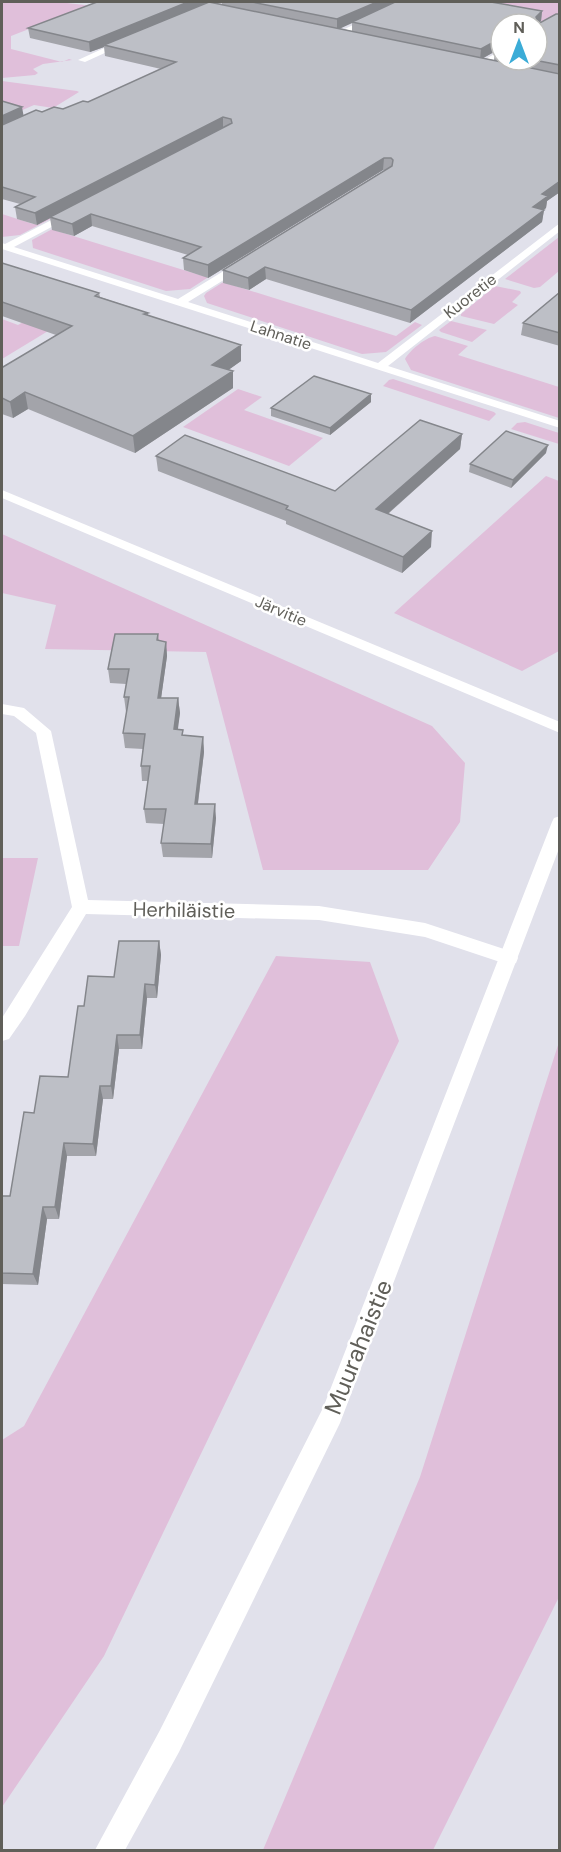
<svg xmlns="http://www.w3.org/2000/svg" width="561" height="1852" font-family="'DM Sans',sans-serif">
<rect width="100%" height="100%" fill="#e1e1eb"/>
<path fill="#e0bfda" d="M2 2H58L120 9 88 6 11 36V49L62 62 69 59 72 60 43 64 33 69 38 73 35 75 2 78Z
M437 2H559V25Z
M2 81 77 91 79 92 53 108 34 105 18 112 26 117 2 112Z
M2 214 33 224 53 214 54 217 20 235 2 237Z
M69 220 57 231 203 276 224 267 190 289 166 291 33 248 32 240Z
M559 237V271L540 287 534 288 505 279Z
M239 272 229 284 396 336 415 322 422 325 386 352 362 354 207 303 204 296 206 293Z
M495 286 520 291 521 293 512 302 518 305 494 324 461 316V314Z
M32 317 58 325 2 359V319L18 325Z
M451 321 487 330 472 342 441 332 439 330Z
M435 336 468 346 458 355 559 387V418L411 370 405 359C410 350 425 338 435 336Z
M393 379 494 412 496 414 489 421 383 386 389 380Z
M238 389 262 397 244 410 323 438 289 466 183 427Z
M525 422 559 433V444L511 429 517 423Z
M546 476 559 481V651L522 671 394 613Z
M2 534 432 726 465 763 460 822 428 870H263L206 652 45 649 56 605 2 593Z
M2 858H38L19 946H2Z
M276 956 370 962 399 1041 104 1656 2 1807V1440L24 1426Z
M559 1042V1597L433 1850H263L420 1477Z"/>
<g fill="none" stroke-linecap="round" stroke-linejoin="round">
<path fill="#fff" fill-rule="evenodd" d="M402 2H409L341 36 334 34Z
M124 39 131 41 85 62 78 60Z
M501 50V55L483 67 476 65Z
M71 210 74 211V215L14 247 178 299 240 261H248V265L188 302 378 363 560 223V231L388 366 560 421V428L2 249V243L5 244Z
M2 704 24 708 51 731 88 900 319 906 425 923 516 953 518 958 516 963 509 965 425 937 319 920 86 914 25 1016 9 1039 2 1041V1018L72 907 36 733 14 716 2 714Z"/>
<path fill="#fff" fill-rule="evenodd" d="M2 490 560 722V733L2 498Z
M560 816V846L340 1423 179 1752 125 1850H95L159 1732 323 1408 552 822 554 818Z"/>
</g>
<path fill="#a3a4aa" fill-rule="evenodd" d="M109 2H211L222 4V2H491L542 11 541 21 538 24 560 14V192L547 201 546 208 543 210H544L542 222 410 323 266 279 249 290 223 283V270L386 170H383L208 278 184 270 183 258 188 255 92 226 74 236 52 230 50 218 37 225 17 219 15 207 20 204 2 199V101L23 116 63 109 88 102 161 69 105 56 104 47 90 52 30 38 28 28ZM352 22V31L339 28ZM501 24 537 60H501ZM495 51 494 60 482 58 496 51Z
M2 263 99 293 100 297 148 313V316L241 361 228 370 233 388 135 453 28 409 13 418 2 414V366L3 367 56 335 2 316Z
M560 292V346L521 335 523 323Z
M371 402 330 435 271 416V408Z
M462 434 460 449 388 514 431 547 402 573 286 524V521L158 471 156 456 335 491Z
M546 453 511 488 469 472 470 464Z
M158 634 159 641 166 642 167 656 161 698H178L180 713 177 729 183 735 203 737 204 752 198 804 216 818 212 858 163 857 161 843 164 824 146 823 144 809 148 781H142L141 766 143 749 125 748 123 733 127 712H126L124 697 126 684 110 683 108 669Z
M159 941 161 955 157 998H147L142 1049H119L113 1099H103L96 1156H67L59 1219H47L38 1285 2 1284V1196H10L34 1113 68 1077 84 1006 114 977Z"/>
<path fill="#84868b" d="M188 2H212L106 46 104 45V47L90 52 89 42Z
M377 2H398L337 30V19Z
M542 11 541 21 537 25 536 17Z
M501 38V48L480 60 481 49Z
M22 107 24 118 2 128V116Z
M223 117V128L37 225 35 213Z
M384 158 383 170 208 278V265Z
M560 181V192L547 201 546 208 531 220 533 207 542 194Z
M544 210 542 222 410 323 411 310Z
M91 214 92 226 74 236 72 224Z
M265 267 266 279 249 290 248 278Z
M241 345V361L213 381 212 365Z
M233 371V388L135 453 133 436Z
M25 392 28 409 13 418 10 402Z
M371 394V402L330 435V428Z
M462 434 460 449 375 525 376 509Z
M548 445 546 453 511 488 513 480Z
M432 531 431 547 402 573 403 557Z
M166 642 167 656 159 713 158 698Z
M178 698 180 713 176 744 174 729Z
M203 737 204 752 196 818 195 804Z
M215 804 216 818 212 858 211 844Z
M159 941 161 955 157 998 155 985Z
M145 984 147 998 142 1049 140 1035Z
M117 1035 119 1049 113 1099 111 1086Z
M100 1086 103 1099 96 1156 93 1144Z
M64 1143 67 1156 59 1219 55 1207Z
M43 1207 47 1219 38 1285 33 1274Z"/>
<path fill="#bdbfc6" stroke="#84868b" stroke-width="1.5" d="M97 2H188L89 42 28 28Z
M209 2 560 74V181L542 194 548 196 533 207 544 210 411 310 265 267 248 278 223 270 392 166 393 160 391 158H384L208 265 183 258 201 247 91 214 72 224 50 217 232 123 231 119 223 117 35 213 15 207 35 197 2 187V125L36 110 42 112 54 107 63 109 83 101 88 102 176 62 104 45Z
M252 2H377L337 19Z
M395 2H491L542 11 536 17 538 24 556 14H560V65L534 60H537V24H501V38L481 49 352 22Z
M501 47V53L495 51Z
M2 101 22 107 2 116Z
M2 263 99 293 95 296 148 313 144 314 241 345 212 365 233 371 133 436 25 392 10 402 2 398V366L3 367 72 326 2 302Z
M560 292V333L523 323Z
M314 376 371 394 330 428 271 408Z
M420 420 462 434 376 509 432 531 403 557 286 509 288 506 156 456 185 435 335 491Z
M506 431 548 445 513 480 470 464Z
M115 634H158L157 640 166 642 158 698H178L174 729 183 730 182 735 203 737 195 804H215L211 844 161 843 166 809H144L150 766H141L145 734 123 733 129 697H124L129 669H108Z
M119 941H159L155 985 145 984 140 1035H117L111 1086H100L93 1144 64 1143 55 1207H43L33 1274 2 1273V1196H10L24 1112 34 1113 40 1076 68 1077 78 1006H84L88 976 114 977Z"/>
<g text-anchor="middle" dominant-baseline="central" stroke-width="5" stroke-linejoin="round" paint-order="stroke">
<g font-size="16" fill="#605f59" stroke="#fff">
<text transform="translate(470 296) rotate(-38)">Kuoretie</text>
<text transform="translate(281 335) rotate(18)">Lahnatie</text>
<text transform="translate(281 611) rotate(23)">Järvitie</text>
</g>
<g font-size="20" fill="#605f59" stroke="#fff">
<text transform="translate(184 910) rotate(1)">Herhiläistie</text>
</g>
<g font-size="24" fill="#605f59" stroke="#fff">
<text transform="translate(358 1347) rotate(-68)">Muurahaistie</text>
</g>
</g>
<rect width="561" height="1852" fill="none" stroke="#605f59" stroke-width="6"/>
<g transform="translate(519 42)"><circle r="28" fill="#ffffff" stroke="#bfbfbd" stroke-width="1.5"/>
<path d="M0-4.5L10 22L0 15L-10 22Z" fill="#3bacd7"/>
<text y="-9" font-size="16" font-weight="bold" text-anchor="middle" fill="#605f59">N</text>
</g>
</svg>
